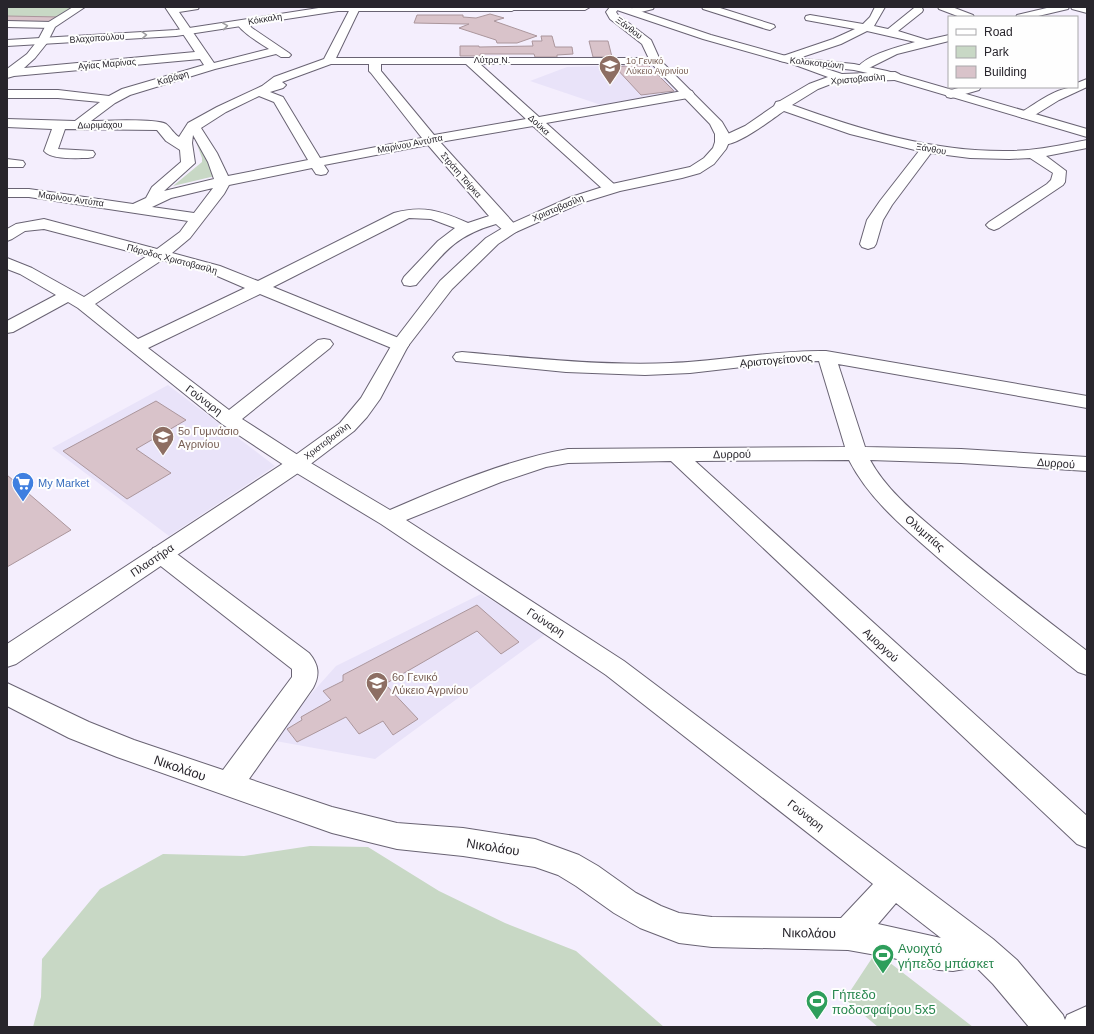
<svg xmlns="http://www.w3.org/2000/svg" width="1094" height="1034" font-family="Arial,sans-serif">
<rect width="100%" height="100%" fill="#f4eefd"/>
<path fill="#e9e3f9" d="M602 63H649L680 92 601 105 530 81 567 67 602 66Z
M168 385 275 466 169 536 52 448Z
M481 594 547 633 375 759 270 740 336 666Z"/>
<path fill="#c8d8c5" d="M7 7H77L54 23 7 22Z
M195 137H197L215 176 173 186 202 162V158L195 139Z
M310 846 368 847 439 891 505 923 576 951 664 1027H33L41 997 42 959 100 889 163 854 244 856Z
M876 952 973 1027H878L845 999Z"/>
<path fill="#d9c3ca" stroke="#ab969c" d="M490 14 504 18 494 21 537 36 517 43H497L496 40 459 28 469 24H466L414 23 417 15H463V17L476 18Z
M7 16 61 17 54 23 7 22Z
M541 36H552L555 47H572L573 54 557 55V57H535L534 54H480L481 56H460V46H479V47L533 46 532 41H542Z
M589 41H608L612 57H593Z
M647 64 674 91 641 95 615 67Z
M156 401 186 420 136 449 171 473 127 499 63 451Z
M7 475 71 530 7 567Z
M477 605 519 642 501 654 477 631 385 684 418 719 393 735 383 721 359 734 346 717 297 742 287 729 302 720 301 717 331 700 323 691 343 681V675Z"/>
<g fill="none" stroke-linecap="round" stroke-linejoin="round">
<g stroke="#696373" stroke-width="2">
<path id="pedestrian" d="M7 21 52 22 56 25 52 28 7 27Z"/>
</g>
<g stroke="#696373" stroke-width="2">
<path id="minor" d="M73 7H85L55 27 47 43 35 58 24 68 195 52 165 7H199L198 9 179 12 214 63 269 49C257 41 244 34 236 23L237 21H245L252 28 289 53 291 55 289 57H281L276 54 215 69 130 95 115 103 91 121C106 121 155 118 166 124 171 128 174 134 179 137L188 123 217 107 262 86 274 77 324 59 351 7 360 8 336 58H655L659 59 661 61 659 63 655 64H480L539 117 688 90 692 91 694 94 692 97 688 98 546 123 615 185 617 188 615 191 610 192 605 191 533 126 440 142 519 229 516 232C507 235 503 230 496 224 454 236 444 253 416 285L410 286 404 285 402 281 404 277 438 241 455 228 431 219 409 218 273 287 406 341 409 345 406 349 400 350 394 349 260 294 148 348 229 410 318 340 324 339 330 340 333 344 330 348 242 419 304 459 390 510C445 486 510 459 568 449L845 447 819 361 787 362 690 373 645 375 566 372 456 361 453 357 456 353 462 352C531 358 602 366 671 363 723 361 774 350 826 351L1087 396V408L838 364 865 447 961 449 1087 457V471L961 463 870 460C888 493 920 517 948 541 993 579 1040 615 1087 651V675L1078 672C1030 634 982 596 936 556 903 527 869 499 849 460L695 461 1087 816V848L1077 844 671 461 568 463 546 467 501 482 406 520 624 661 993 939 1017 960 1063 1015 1065 1020 1067 1015 1087 1006V1027H1029L993 984 976 967 953 971 939 970 893 958 848 950 712 947 679 943 640 928 614 913 576 886 558 875 535 867 463 856 397 849 332 833 117 757 69 738 7 706V683L89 722 134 740 223 770 292 677V669L153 560 150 554 153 548 161 546 169 548 309 653C319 665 320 675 313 688L249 779 332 807 397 823 463 828 535 839 579 855 598 866 636 893 661 906 679 913 712 917 841 918 873 884 606 675 381 524 290 469 222 424 78 308 68 302 13 332 7 333V321L56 295 20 274 7 269V258L32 268 84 297 147 256 44 229 25 231 12 239 7 241V229L16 224 44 219 157 249 180 232 188 221 29 197H7V189H29L133 204 146 198 152 187 181 162 180 150 166 141 157 130 65 129 58 149 93 151 95 154 93 157 88 158C77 158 51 160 44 151L52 129 7 127V119L75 121 100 102 58 98H7V90H58L109 96 122 89 204 65 200 59 14 76 7 78V69L27 54 38 40 47 23ZM331 64H369V71L371 73 422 138 320 158 283 97 270 92 283 88 286 85 282 82ZM381 64H466L526 119 434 135 381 71ZM259 96 274 102 308 160 228 176 217 153 201 128 226 112ZM193 135 208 162 214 179 164 191 195 163 192 143ZM428 145 489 216 468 223C441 211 423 205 394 213L258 281 220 266 172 253 190 238 224 194 229 185 312 168 316 174 321 175 326 174 328 171 324 165ZM213 188 194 213 152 207 171 198ZM162 260 208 272 245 288 138 339 95 304ZM896 903 941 938 878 924Z
M637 7H654L653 9 633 14 628 11 629 9Z
M702 7H717L774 25 775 27 770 30 766 29 703 9Z
M875 7H885L874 26 888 29 914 8H922L923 10 922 12 898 31 927 40 949 35V41L897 54 863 71 859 70 857 68C868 54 898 47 915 42L867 31 841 44 796 59 842 74 895 72 899 74 901 76 899 78 895 80 836 82 818 89 792 105C861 130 933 152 1008 151 1035 151 1061 145 1087 140V148L1046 156 1066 171 1065 182 1063 185 999 228 994 230 989 228 986 225 989 222 1047 184 1051 180 1053 173 1030 158 1009 159 970 158 931 153 892 205 883 220 876 244 874 247 868 249 862 247 860 244 867 220 880 201 919 151 850 134 784 111C769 121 735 149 717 145L715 142 717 139 745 126 774 106 776 102 780 101 809 84 828 77 787 62 780 61 778 59 780 57 833 39 855 29 806 20 805 18 806 16 810 15 863 24 870 17Z
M938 7H952L973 15 974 17H960L939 9Z
M1051 7H1069L1068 9 1034 17H1016L1017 15Z
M1071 7H1087V13L1072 9Z
M1087 79V87L1059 100 1030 118H1022L1020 115 1022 112C1038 102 1057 87 1077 87V83Z
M962 87H981L979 90 951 98 947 97 945 94 947 91Z
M7 159 23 161 25 164 23 167H7Z"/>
</g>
<g stroke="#696373" stroke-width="2">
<path id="tertiary" d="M325 7 517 8 512 11H338L176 36 7 46V40L176 30Z
M613 7H628L711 35 793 58 854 64 887 71 1087 129V137L881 76 854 70 788 63 703 39 614 9Z"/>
</g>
<g stroke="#696373" stroke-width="2">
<path id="secondary" d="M507 7H590L585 10H512Z
M610 7H620L616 12 618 15 651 40 660 60 722 122 729 134V142L726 149 714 164 700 173 682 178 620 191 581 203 516 232 498 244 452 289 408 346 380 399 367 417 354 431 304 469 16 664 7 667V644L290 459 340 423 361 398 394 341 440 281 486 238 506 226 571 197 612 184 690 167 704 158 713 148 715 142V134L710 124 651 63 642 44 610 19 606 12Z"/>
</g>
<use href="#pedestrian" fill="#fff" fill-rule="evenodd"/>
<use href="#minor" fill="#fff" fill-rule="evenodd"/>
<use href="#tertiary" fill="#fff" fill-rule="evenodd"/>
<use href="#secondary" fill="#fff" fill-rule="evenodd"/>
</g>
<defs><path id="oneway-chevron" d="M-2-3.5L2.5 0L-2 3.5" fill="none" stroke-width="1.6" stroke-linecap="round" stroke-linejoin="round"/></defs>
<g stroke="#9e9da0">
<use href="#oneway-chevron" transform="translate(225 26) rotate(-9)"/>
<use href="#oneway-chevron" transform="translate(144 35) rotate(-4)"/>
</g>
<defs>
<g id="school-pin" transform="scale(1.15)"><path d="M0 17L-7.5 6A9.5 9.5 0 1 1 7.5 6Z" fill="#8d6e63" stroke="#fefefe"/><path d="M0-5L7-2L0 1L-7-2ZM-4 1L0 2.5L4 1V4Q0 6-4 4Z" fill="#fff"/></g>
<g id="supermarket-pin" transform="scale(1.15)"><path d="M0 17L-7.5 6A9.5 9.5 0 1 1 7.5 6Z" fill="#3f7fe0" stroke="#fefefe"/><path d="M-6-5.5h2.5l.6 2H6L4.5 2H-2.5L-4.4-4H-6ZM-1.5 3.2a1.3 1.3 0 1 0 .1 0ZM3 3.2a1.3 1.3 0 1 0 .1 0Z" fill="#fff"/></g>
<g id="stadium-pin" transform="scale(1.15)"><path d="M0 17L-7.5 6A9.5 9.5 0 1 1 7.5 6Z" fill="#2e9e5b" stroke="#fefefe"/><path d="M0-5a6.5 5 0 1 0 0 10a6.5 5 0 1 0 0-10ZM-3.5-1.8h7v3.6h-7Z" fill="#fff"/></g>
</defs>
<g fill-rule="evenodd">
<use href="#school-pin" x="610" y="66"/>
<use href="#school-pin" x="163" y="437"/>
<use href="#supermarket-pin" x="23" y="483"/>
<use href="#school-pin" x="377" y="683"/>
<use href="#stadium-pin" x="883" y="955"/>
<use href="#stadium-pin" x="817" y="1001"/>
</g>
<g text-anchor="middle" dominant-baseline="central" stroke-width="4" stroke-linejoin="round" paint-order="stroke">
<g font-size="9" fill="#28252c" stroke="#fefefe">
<text transform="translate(265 19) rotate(-9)">Κόκκαλη</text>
<text transform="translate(629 28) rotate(37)">Ξάνθου</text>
<text transform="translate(97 38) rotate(-4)">Βλαχοπούλου</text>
<text x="492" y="60">Λύτρα Ν.</text>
<text transform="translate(817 63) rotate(6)">Κολοκοτρώνη</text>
<text transform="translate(107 64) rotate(-5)">Αγίας Μαρίνας</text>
<text transform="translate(173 78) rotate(-16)">Καβάφη</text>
<text transform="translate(858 79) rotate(-5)">Χριστοβασίλη</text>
<text transform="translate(100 125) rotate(-1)">Δωριμάχου</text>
<text transform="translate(539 125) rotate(43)">Δούκα</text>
<text transform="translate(410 144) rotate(-11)">Μαρίνου Αντύπα</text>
<text transform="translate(931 149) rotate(10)">Ξάνθου</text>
<text transform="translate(461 175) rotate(49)">Στράτη Τσίρκα</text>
<text transform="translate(71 199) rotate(8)">Μαρίνου Αντύπα</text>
<text transform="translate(558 208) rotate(-23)">Χριστοβασίλη</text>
<text transform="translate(172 259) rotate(15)">Πάροδος Χριστοβασίλη</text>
<text transform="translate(327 441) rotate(-37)">Χριστοβασίλη</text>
</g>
<g font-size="9" fill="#785e54" stroke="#fefefe" text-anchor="start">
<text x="626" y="61">1ο Γενικό<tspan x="626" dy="10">Λύκειο Αγρινίου</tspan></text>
</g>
<g font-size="11" fill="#28252c" stroke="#fefefe">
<text transform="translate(776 360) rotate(-5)">Αριστογείτονος</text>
<text transform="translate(204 400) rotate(37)">Γούναρη</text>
<text transform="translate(732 454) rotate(-1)">Δυρρού</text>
<text transform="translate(1056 463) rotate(4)">Δυρρού</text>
<text transform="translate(925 533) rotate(41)">Ολυμπίας</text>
<text transform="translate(152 560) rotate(-34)">Πλαστήρα</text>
<text transform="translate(546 622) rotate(33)">Γούναρη</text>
<text transform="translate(881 645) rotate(43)">Αμοργού</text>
<text transform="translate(806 815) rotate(38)">Γούναρη</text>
</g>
<g font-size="11" fill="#785e54" stroke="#fefefe" text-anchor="start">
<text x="178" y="431">5ο Γυμνάσιο<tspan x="178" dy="13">Αγρινίου</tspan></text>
<text x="392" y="677">6ο Γενικό<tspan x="392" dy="13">Λύκειο Αγρινίου</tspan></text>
</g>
<g font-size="11" fill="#366cbe" stroke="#fefefe" text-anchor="start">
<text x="38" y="483">My Market</text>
</g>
<g font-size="13" fill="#28252c" stroke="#fefefe">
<text transform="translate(180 768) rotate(19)">Νικολάου</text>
<text transform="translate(493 847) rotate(9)">Νικολάου</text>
<text transform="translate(809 933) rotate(1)">Νικολάου</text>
</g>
<g font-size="13" fill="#27864d" stroke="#fefefe" text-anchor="start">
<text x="898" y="948">Ανοιχτό<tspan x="898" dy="15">γήπεδο μπάσκετ</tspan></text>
<text x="832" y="994">Γήπεδο<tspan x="832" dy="15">ποδοσφαίρου 5x5</tspan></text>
</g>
</g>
<rect width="1094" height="1034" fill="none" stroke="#28252c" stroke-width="16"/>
<rect x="948" y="16" width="130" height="72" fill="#fefefe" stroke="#a8a7aa"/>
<rect x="956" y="29" width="20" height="6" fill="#ffffff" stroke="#a8a7aa"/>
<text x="984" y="36" font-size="12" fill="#28252c">Road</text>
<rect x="956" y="46" width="20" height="12" fill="#c8d8c5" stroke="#a8a7aa"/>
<text x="984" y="56" font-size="12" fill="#28252c">Park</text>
<rect x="956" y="66" width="20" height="12" fill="#d9c3ca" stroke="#a8a7aa"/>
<text x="984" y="76" font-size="12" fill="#28252c">Building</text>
</svg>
